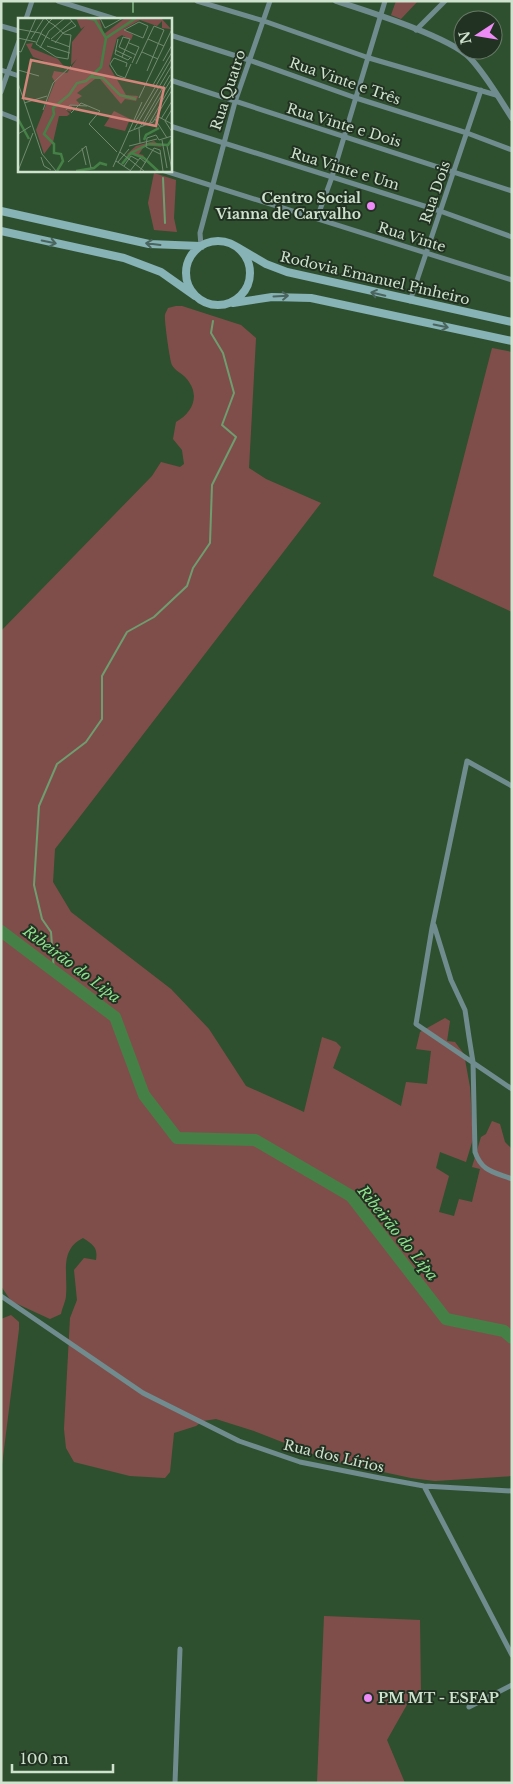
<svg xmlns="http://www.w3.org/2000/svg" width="513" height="1784" font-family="'Libre Baskerville',serif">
<rect width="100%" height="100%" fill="#2f502f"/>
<path fill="#804e4a" d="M396 1H418L401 19 391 15Z
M154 173 176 180 174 218 177 232 154 230 148 203Z
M176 306H182L241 325 256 338 249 468 266 479 321 503 55 849 53 882 71 912 171 989 209 1029 246 1086 304 1112 322 1037 336 1042 341 1047 333 1068 401 1106 406 1082 427 1084 431 1051 416 1049 420 1032 445 1018 450 1021 447 1041 455 1042 464 1054 470 1087 473 1139 466 1162 440 1152 436 1168 449 1176 439 1212 454 1216 459 1199 472 1202 480 1169 472 1167 481 1137 486 1134 492 1121 500 1124 505 1142 512 1149V1476L435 1481 411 1478 328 1460 254 1431 216 1419 203 1421 196 1426 174 1433 170 1472 165 1478 130 1476 74 1462 66 1448 64 1429 70 1318 77 1300 74 1270 84 1258 96 1260C98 1248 94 1245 83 1238 59 1250 68 1273 66 1295 66 1301 62 1308 61 1314L50 1319 11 1301 1 1286V631L152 476 161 462 180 467 184 464 182 450 173 439 176 422C193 412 201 395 186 378 182 373 175 371 172 365 170 362 164 319 165 315 165 313 167 311 168 308Z
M492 348 512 352V612L433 576Z
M11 1315 19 1322V1329L1 1473V1319Z
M324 1616 420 1620 421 1696 409 1701 387 1740 405 1783H317Z"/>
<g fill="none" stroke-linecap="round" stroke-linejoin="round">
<path stroke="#6e9e6f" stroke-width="2" d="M133 1V12
M163 178 165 223
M54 972 51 932 42 919 34 885 39 806 57 764 86 742 102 719V676L127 632 154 617 187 586 193 568 210 543 212 485 236 437 222 425 234 393 223 353 211 333 213 321"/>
<path stroke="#458146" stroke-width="12" d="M1 931 115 1017 144 1095 177 1138 255 1140 351 1196 446 1319 504 1331 512 1338"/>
<path stroke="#718c8e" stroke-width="5" d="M58 1 115 19
M197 1 264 21 369 58 496 95
M26 19 32 1
M1 26 19 31
M416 30 445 1
M170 35 249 60 356 98 467 133 512 150
M1 70 19 76
M170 80 512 191
M1 92 19 41
M1 113 19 120
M170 126 440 211 512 237
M162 170 512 280
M317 218 332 177 385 1
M201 246 200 233 235 102 270 1
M410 301 481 90
M512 786 467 761 432 928 416 1024 512 1089
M434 925 451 980 465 1010 469 1037 473 1062 475 1152C482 1172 494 1172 512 1179
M1 1296 143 1393 239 1441 300 1462 380 1478 424 1486 512 1491
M424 1486 512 1655
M469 1707 512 1685
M175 1783 180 1649"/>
<path stroke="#718c8e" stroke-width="6" d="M336 1C367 11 450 37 470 58 486 75 499 98 512 118"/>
<path stroke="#87b2b6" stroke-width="8" d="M1 211 149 244 201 246
M1 231 124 258 161 272 195 296
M186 273a32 32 0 1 1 64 0a32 32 0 1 1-64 0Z
M237 247 266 264 287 272 512 322
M233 303 272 297 311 298 512 341"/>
</g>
<defs><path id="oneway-shaft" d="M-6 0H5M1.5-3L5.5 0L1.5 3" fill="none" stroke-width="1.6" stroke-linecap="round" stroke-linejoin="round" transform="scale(1.25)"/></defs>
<g stroke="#4a655d">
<use href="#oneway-shaft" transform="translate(49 242) rotate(12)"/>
<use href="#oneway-shaft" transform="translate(153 244) rotate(-173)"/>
<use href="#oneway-shaft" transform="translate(378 294) rotate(-167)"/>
<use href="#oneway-shaft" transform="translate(281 296) rotate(-3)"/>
<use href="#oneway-shaft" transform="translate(441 326) rotate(12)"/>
</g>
<g fill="#ee8bf7" stroke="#223222" stroke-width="2">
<circle cx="371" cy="206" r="5"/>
<circle cx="368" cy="1698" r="5"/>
</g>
<g text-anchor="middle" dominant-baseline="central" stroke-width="4" stroke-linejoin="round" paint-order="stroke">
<g font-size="14" fill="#cfe2ce" stroke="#223222">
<text transform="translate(345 81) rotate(19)">Rua Vinte e Três</text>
<text transform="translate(228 90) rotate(-72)">Rua Quatro</text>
<text transform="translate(344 125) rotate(17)">Rua Vinte e Dois</text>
<text transform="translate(345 169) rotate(17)">Rua Vinte e Um</text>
<text transform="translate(435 192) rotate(-71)">Rua Dois</text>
<text transform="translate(412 237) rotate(17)">Rua Vinte</text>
<text transform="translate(375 278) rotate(13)">Rodovia Emanuel Pinheiro</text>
<text transform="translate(334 1456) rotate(13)">Rua dos Lírios</text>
</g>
<g font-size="14" font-weight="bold" fill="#cfe2ce" stroke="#223222" text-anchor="end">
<text x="361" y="198">Centro Social<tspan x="361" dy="16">Vianna de Carvalho</tspan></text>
<text x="378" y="1698" text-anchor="start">PM MT - ESFAP</text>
</g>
<g font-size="15" font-style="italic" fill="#8fe18e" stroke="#223222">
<text transform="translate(72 964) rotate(37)">Ribeirão do Lipa</text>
<text transform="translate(398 1233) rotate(51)">Ribeirão do Lipa</text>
</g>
</g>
<g transform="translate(18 18)">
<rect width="154" height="154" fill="#2f502f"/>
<path d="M58 0H81L86 16 107 0H143L153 11 144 10V3L139 8 122 2 106 11 115 17 113 22 104 17 99 20 91 48 108 77 120 78 118 83 107 81 103 86 82 61H77L59 75 64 78 58 82 63 87 54 88 53 94 48 92 52 96 49 98H41L35 124 26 136 18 112 37 64 34 59 36 53 49 55 59 41 53 47 54 24 67 8 63 11ZM15 25 13 30 40 41 48 51 15 39 8 26ZM96 93 112 101 107 113 86 108ZM136 123 144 129 127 127 121 136 125 137 128 142 114 135 108 137 118 128Z" fill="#804e4a"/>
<path fill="none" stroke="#458146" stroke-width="2.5" d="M69 0 77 2 88 20M73 59 85 60 102 77 118 81M0 101 11 121M126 122 128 117 141 110M113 135 126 140 140 153M104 146 113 135 131 126 150 127 154 121M39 153 45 143 43 136 36 135V126L26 116 36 96 35 90 51 77 59 65 68 63 83 49 88 20 118 0M58 153 76 150 82 145 89 147"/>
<path fill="none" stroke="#6f8a6f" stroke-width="1" d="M27 0 31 4 36 7 46 16 53 17 50 41 38 39 18 26 24 13 30 5 35 0M82 0 87 10 105 0M121 4 130 8 125 20 106 12ZM0 11 22 15 32 21M0 20 18 24M13 21 26 0M33 21 54 3M100 21 97 36 110 42 113 39M130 21 146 28M33 22 52 29M37 25 45 15 58 8 51 0M111 25 121 29 114 45M29 28 52 35M101 29 105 19 112 21 104 39M101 29 118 37M22 30 31 13 47 0M97 32 114 40M0 33 3 34 18 0M124 34 140 41M145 43 154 27M118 46 136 8 146 12 129 53M108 49 109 45 96 40 92 46 99 57 107 60 113 46M0 52 21 58M0 65 24 136 38 153M135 67 154 34M121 80 154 11M6 85 29 78M154 91 147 103 154 114M25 92 35 65 53 48M48 92 52 87 69 88M53 95 63 85 82 93 71 106 99 134M139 98 154 106M137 101 149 120M143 101 154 83M117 104 154 40M131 106 154 66M125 108 154 60M122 109 152 57M121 110 122 125M116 111 154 47M110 114 135 104 154 72M0 116 13 108M144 122 149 150M111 128 139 121M149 128 154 152M64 130 68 147M102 134 126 153M142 136 128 129 129 120 138 117 141 122 154 118M23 139 26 148 33 152M98 143 113 153M50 144 68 128 73 150M100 144 111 131M106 148 113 138 120 142M95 149 124 84M0 153 15 115M112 153 122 140 128 145M122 153 136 130 142 132 145 153"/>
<path fill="#d2857b" fill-opacity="0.15" stroke="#d2857b" stroke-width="2.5" d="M13 42 146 70 138 108 5 80Z"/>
<rect width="154" height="154" fill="none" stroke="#cfe2ce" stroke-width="2.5"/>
</g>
<rect width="513" height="1784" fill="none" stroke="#cfe2ce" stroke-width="5"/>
<g transform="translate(478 35) rotate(258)"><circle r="24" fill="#223222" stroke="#677867"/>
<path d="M0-4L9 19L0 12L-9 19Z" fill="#ee8bf7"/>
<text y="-8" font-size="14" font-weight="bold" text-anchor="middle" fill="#cfe2ce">N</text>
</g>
<path d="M12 1764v8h101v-8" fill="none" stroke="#cfe2ce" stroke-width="2.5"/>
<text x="20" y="1764" font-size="15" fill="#cfe2ce" stroke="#223222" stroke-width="4" paint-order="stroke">100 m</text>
</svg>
